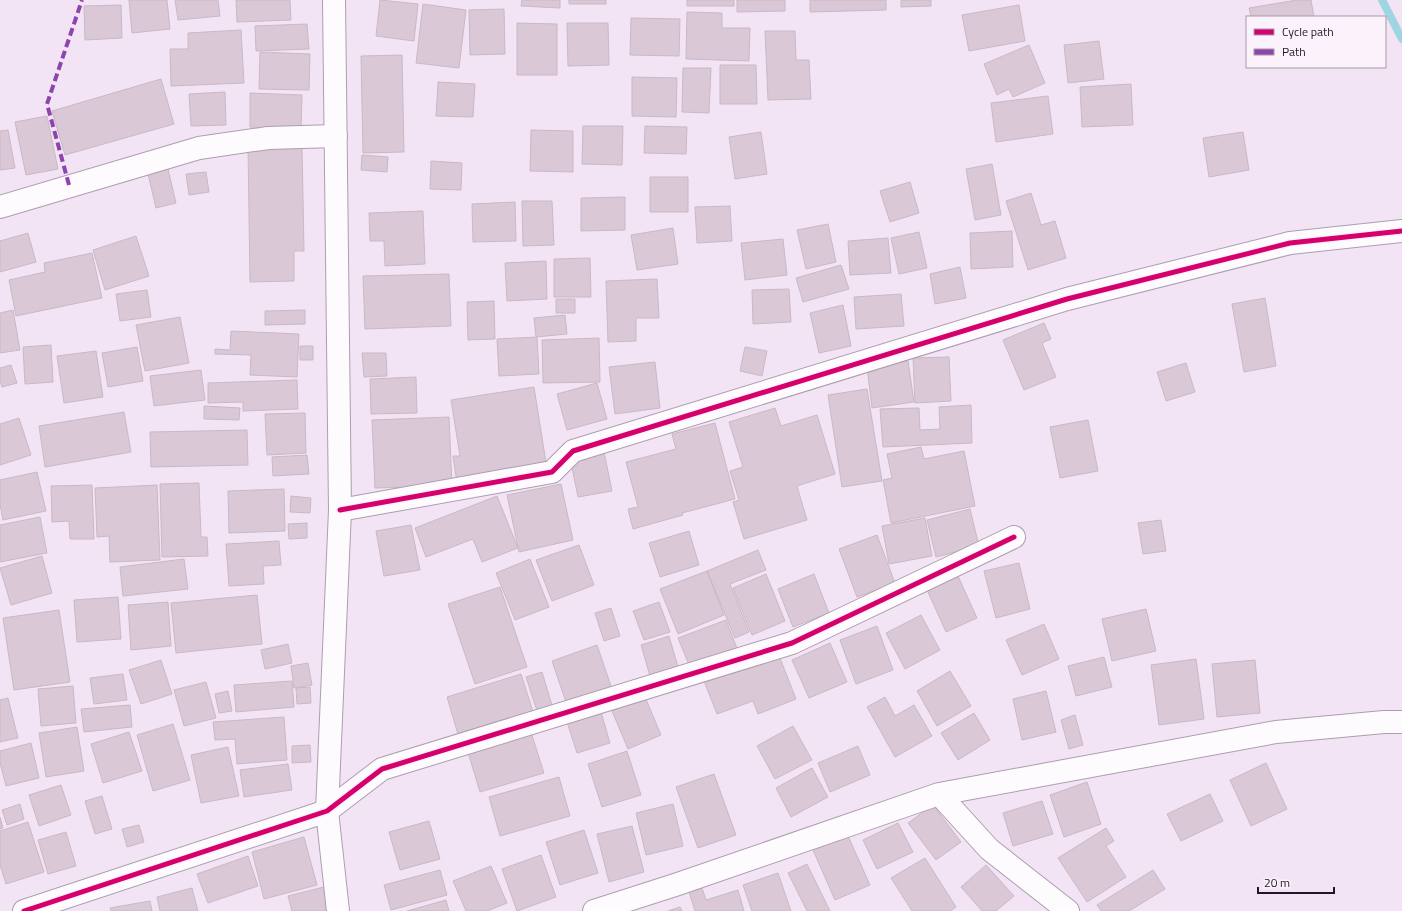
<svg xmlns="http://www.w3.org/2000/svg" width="1402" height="911" font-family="'Titillium Web',sans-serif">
<rect width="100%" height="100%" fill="#f3e4f5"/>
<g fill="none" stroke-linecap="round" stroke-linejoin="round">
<path stroke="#9dd5e0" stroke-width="8" d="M1382 0 1402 39"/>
</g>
<path fill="#dbc8d7" stroke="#c9b8c6" d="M129 0H167L170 29 132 33Z
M175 0H218L220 16 178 20Z
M236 0H290L291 20 237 22Z
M380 0 418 4 414 41 376 36Z
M522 0H560V8L521 6Z
M569 0H606V4H569Z
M687 0H734V6H687Z
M737 0H785V11L737 12Z
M810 0H886V10L810 12Z
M901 0H931V6L901 7Z
M1297 0H1311L1314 17H1251L1249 8Z
M423 4 466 10 459 68 416 63Z
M121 5 122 38 85 40 84 6Z
M1019 5 1025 41 969 51 962 15Z
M504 9 505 54 470 55 469 10Z
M687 12 722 13V28H750L749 61 686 59Z
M631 18 680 19 679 56 630 55Z
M517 23 557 24V75H517Z
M567 23H608L609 65 568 66Z
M307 24 309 49 256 51 255 26Z
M241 30 244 83 171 86 170 49H188V33Z
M765 31H795L796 60H809L811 99 768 100Z
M1099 41 1104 79 1068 83 1064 45Z
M1029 45 1045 83 1013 97 1009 89 997 95 984 64Z
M260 52 310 54 309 90 259 89Z
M402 55 404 152 363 153 361 56Z
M720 65H756L757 104H720Z
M683 68H711L709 113 682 112Z
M632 77 677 78 676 117 632 116Z
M161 79 174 124 65 155 52 111Z
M438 82 475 84 473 117 436 116Z
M1131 84 1133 125 1082 127 1080 87Z
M225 92 226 125 191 126 189 94Z
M250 93 302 95 301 129 250 127Z
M1048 96 1053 134 996 142 991 103Z
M47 116 58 169 26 175 15 122Z
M583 126H623L622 165 582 164Z
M645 126 687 127 686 154 644 153Z
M8 130 15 168 0 170V131Z
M531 130 573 131V172L530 171Z
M761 132 767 174 735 179 729 137Z
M1243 132 1249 170 1209 177 1203 138Z
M302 147 304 251H294V281L250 282 248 148Z
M362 155 388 157 387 172 361 170Z
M431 161 462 163 461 190 430 189Z
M992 164 1001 215 975 220 966 169Z
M168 169 176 203 156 208 148 174Z
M206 172 209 192 189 195 186 174Z
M650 177H688V212H650Z
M910 182 919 213 890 222 880 191Z
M1031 193 1041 225 1055 221 1066 258 1028 270 1006 201Z
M625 197V230L581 231V198Z
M522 201H552L554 245 523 246Z
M515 202 516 241 473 242 472 204Z
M730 206 732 241 697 243 695 207Z
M423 211 425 264 385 266 384 241H370L369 213Z
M828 224 836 262 806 269 797 230Z
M673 228 678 264 637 270 631 235Z
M1012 231 1013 267 971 269 970 233Z
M919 232 927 268 899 274 891 238Z
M28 233 36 262 0 272V241Z
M136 236 149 276 105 290 93 250Z
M888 238 891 273 850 275 848 241Z
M783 239 787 275 745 280 741 243Z
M92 253 102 298 16 316 9 280 45 272 44 263Z
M590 258 591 297H554V259Z
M546 261 547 299 507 301 505 263Z
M841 265 849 289 803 302 796 278Z
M960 267 966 298 935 304 930 274Z
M449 274 451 326 365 329 363 276Z
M657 279 659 318H636V341L608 342 606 281Z
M789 289 791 322 753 324 752 290Z
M147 290 151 317 120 321 116 294Z
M901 294 904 326 856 329 854 297Z
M1265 298 1276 366 1244 372 1232 304Z
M556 299H575V313H556Z
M494 301 495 339 468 340 467 302Z
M843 305 851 346 819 353 810 313Z
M13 310 20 350 0 353V313Z
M305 310V324L265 325V311Z
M565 315 567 334 536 337 534 318Z
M180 317 189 363 145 371 136 325Z
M1044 323 1051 339 1042 343 1056 377 1024 390 1003 340Z
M231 331 299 334 297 377 250 375 251 355 215 354V349L230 350Z
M537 337 539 374 499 376 497 339Z
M599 338 600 382 543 383 542 340Z
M51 345 53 382 25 384 23 347Z
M300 346H313V360H300Z
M137 347 143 381 108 387 102 353Z
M745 347 767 351 762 376 740 371Z
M96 351 103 397 64 403 57 356Z
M362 353H386L387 376 364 377Z
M949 357 951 401 915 403 913 358Z
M908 361 914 402 872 408 867 367Z
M655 362 660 408 615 414 609 367Z
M1186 363 1195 392 1166 401 1157 372Z
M11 365 17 383 2 387 0 381V368Z
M201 370 205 400 154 406 150 376Z
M416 377 417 413 371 414 370 379Z
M297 380 298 409 243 411V402L208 403V383Z
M597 383 607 419 567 430 557 394Z
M534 387 547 469 457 483 453 456H460L451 400Z
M867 389 882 481 842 487 828 395Z
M971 405 972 443 883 447 880 409 919 408 920 430 940 429 939 407Z
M204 406 240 408 239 420 204 419Z
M775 408 781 426 817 415 835 474 797 486 807 520 744 539 733 502 739 500 730 471 743 467 729 422Z
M124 412 131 452 45 467 39 426Z
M305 413 306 453 267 455 265 414Z
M449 417 452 486 375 488 372 420Z
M19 418 31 455 0 465V424Z
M1088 420 1098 471 1060 478 1050 427Z
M715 423 735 499 682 513 683 515 633 529 628 509 638 507 626 462 676 449 672 434Z
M247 430 248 465 151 467 150 432Z
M921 447 924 459 964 451 975 506 891 523 883 480 892 478 887 454Z
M604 452 612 491 578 497 570 458Z
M307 455 309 474 273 476 272 457Z
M37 472 46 511 3 520 0 504V480Z
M199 483 201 537H207L208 556 162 557 160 484Z
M561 484 573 540 519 552 507 495Z
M92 485 94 539H70L69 521 52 522 51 486Z
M157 485 160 560 110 562 109 536 97 537 95 488Z
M284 489 285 531 229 533 228 491Z
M291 496 311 498 310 513 290 512Z
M497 496 518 548 482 562 473 539 426 557 415 528Z
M970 509 979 546 936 557 927 520Z
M40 517 47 553 0 562V525Z
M925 518 932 556 889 564 882 526Z
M1161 520 1166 551 1143 554 1138 523Z
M307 523V538L289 539 288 524Z
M411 525 420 570 384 576 376 531Z
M689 531 699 565 660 577 649 543Z
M877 535 895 583 857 597 839 549Z
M279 541 281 565 263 566 264 584 229 586 226 544Z
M579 545 594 585 552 601 536 560Z
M758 550 766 570 730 584 749 632 735 638 707 571Z
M42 556 52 593 11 605 0 568Z
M184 559 188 589 123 596 120 567Z
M530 559 549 607 515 620 496 573Z
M1019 563 1030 609 996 618 984 571Z
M707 571 724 615 678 634 660 589Z
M766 574 785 621 752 635 733 588Z
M814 574 829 613 793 627 778 589Z
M958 576 977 618 946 632 927 590Z
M500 587 527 667 475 684 448 604Z
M257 595 262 644 176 653 171 603Z
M118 597 121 639 77 642 74 600Z
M168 602 171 646 131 650 128 605Z
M659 602 670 632 644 640 633 611Z
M611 608 620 636 604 641 595 613Z
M1146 609 1156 651 1112 661 1102 619Z
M59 610 70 682 14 690 3 618Z
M921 615 940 650 905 669 886 633Z
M726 620 738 651 691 670 678 638Z
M1044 624 1059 659 1022 675 1006 640Z
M877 626 893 670 856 684 840 640Z
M669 636 678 667 650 676 641 645Z
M830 643 847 682 809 698 792 660Z
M288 644 292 663 265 669 261 650Z
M597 645 612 689 567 705 552 661Z
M778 653 796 699 758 714 753 701 717 714 704 681Z
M1104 657 1112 687 1076 696 1068 666Z
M1196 659 1204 719 1159 725 1151 665Z
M161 660 172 694 141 704 129 670Z
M1255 660 1260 713 1217 717 1212 664Z
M308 663 312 685 294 688 291 666Z
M950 671 971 706 937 726 917 691Z
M542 672 554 712 539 717 526 677Z
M123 674 127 700 94 704 90 678Z
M521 674 535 718 460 741 447 697Z
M292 681 294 707 236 712 234 685Z
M206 682 216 718 184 726 174 690Z
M73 686 76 723 41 726 38 689Z
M310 687 311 703 297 704 296 688Z
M228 691 232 711 219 713 215 694Z
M1046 691 1056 732 1022 740 1013 699Z
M645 697 661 735 628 749 612 711Z
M885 697 895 716 914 705 932 736 895 757 867 707Z
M8 698 18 738 0 742V700Z
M130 705 132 727 84 732 81 709Z
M601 712 610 743 577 753 567 722Z
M974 713 990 740 958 760 941 733Z
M1075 715 1083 745 1069 749 1061 720Z
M284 717 287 760 237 764 235 739 215 740 213 722Z
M173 724 190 780 153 791 137 735Z
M793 726 812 760 775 779 757 746Z
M77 727 84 771 46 777 39 733Z
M530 729 544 773 480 792 467 749Z
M129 732 142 771 103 783 91 744Z
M31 743 39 778 6 786 0 763V751Z
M310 745 311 762 292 763V746Z
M858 746 870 775 830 792 818 763Z
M228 747 239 796 201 803 191 755Z
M627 751 641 795 602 807 588 764Z
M1266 763 1287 809 1251 826 1230 780Z
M288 764 292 790 244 797 240 770Z
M812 768 828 797 791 817 776 788Z
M714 774 736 835 698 848 676 787Z
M559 777 570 816 500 836 489 797Z
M1087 782 1101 824 1064 837 1050 795Z
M61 785 71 815 39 826 29 795Z
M1210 794 1223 821 1181 841 1167 814Z
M102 796 112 829 95 834 85 801Z
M1042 801 1053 834 1013 846 1003 813Z
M20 804 24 819 7 825 2 810Z
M673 804 683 846 646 855 636 813Z
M933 805 961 842 936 860 908 823Z
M0 817 3 828 0 829Z
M429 821 440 859 400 870 389 832Z
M28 822 44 872 6 884 0 865V831Z
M898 823 913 852 877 869 863 840Z
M139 825 144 842 127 847 122 829Z
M632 826 644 872 609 882 597 834Z
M1106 828 1114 841 1106 846 1126 877 1087 902 1058 858Z
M584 830 598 873 560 885 546 842Z
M66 832 76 866 48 874 38 840Z
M848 836 870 885 835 900 813 850Z
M304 837 317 885 264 899 252 852Z
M541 855 556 897 517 911 502 869Z
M248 856 258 886 208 903 197 874Z
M925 858 956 907 950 911H912L891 878Z
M807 864 830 911H807L788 873Z
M986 865 1014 896 996 911H982L961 887Z
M491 866 507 903 487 911H466L453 881Z
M440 870 447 895 391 910 384 885Z
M1153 870 1165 889 1129 911H1101L1097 905Z
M778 873 791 911H752L743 885Z
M328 886 334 908 323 911H292L288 896Z
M192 888 198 911H160L157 897Z
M702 888 706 900 738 890 744 911H695L689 892Z
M446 900 449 911H407Z
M150 901 152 911H111L110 908Z
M680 907 682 911H668Z"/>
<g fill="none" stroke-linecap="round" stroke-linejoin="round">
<g stroke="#ad9eae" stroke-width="24">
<path id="street" d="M0 207 199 148 268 138 336 136
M340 510 552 472 573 451 1067 299 1290 243 1402 231
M939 794 989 849 1068 911
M24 911 327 811 382 769 792 643 1014 537
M594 911 675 885 939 794 1276 732 1384 722H1402"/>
</g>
<g stroke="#ad9eae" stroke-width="24">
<path id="secondary" d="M334 0 340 510 327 811 338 911"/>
</g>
<use href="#street" stroke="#fdfbfe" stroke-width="22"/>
<use href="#secondary" stroke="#fdfbfe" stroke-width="22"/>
<path stroke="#8e44ad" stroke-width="4" stroke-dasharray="8 4" stroke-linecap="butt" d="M69 185 47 104 82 0"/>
<g stroke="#fbf2fc" stroke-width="8">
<path id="cycleway" d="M340 510 552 472 573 451 1067 299 1290 243 1402 231
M24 911 327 811 382 769 792 643 1014 537"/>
</g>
<use href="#cycleway" stroke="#d6006c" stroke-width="5"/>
</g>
<rect x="1246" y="16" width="140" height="52" fill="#fbf2fc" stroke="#a59aa6"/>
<rect x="1254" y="29" width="20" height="6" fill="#d6006c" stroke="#a59aa6"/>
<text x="1282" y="36" font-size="12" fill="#251526">Cycle path</text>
<rect x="1254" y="49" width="20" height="6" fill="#8e44ad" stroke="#a59aa6"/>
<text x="1282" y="56" font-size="12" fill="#251526">Path</text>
<path d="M1258 887v6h76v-6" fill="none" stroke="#251526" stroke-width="2"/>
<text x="1264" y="887" font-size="12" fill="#251526" stroke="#fbf2fc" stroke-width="3" paint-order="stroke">20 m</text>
</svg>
